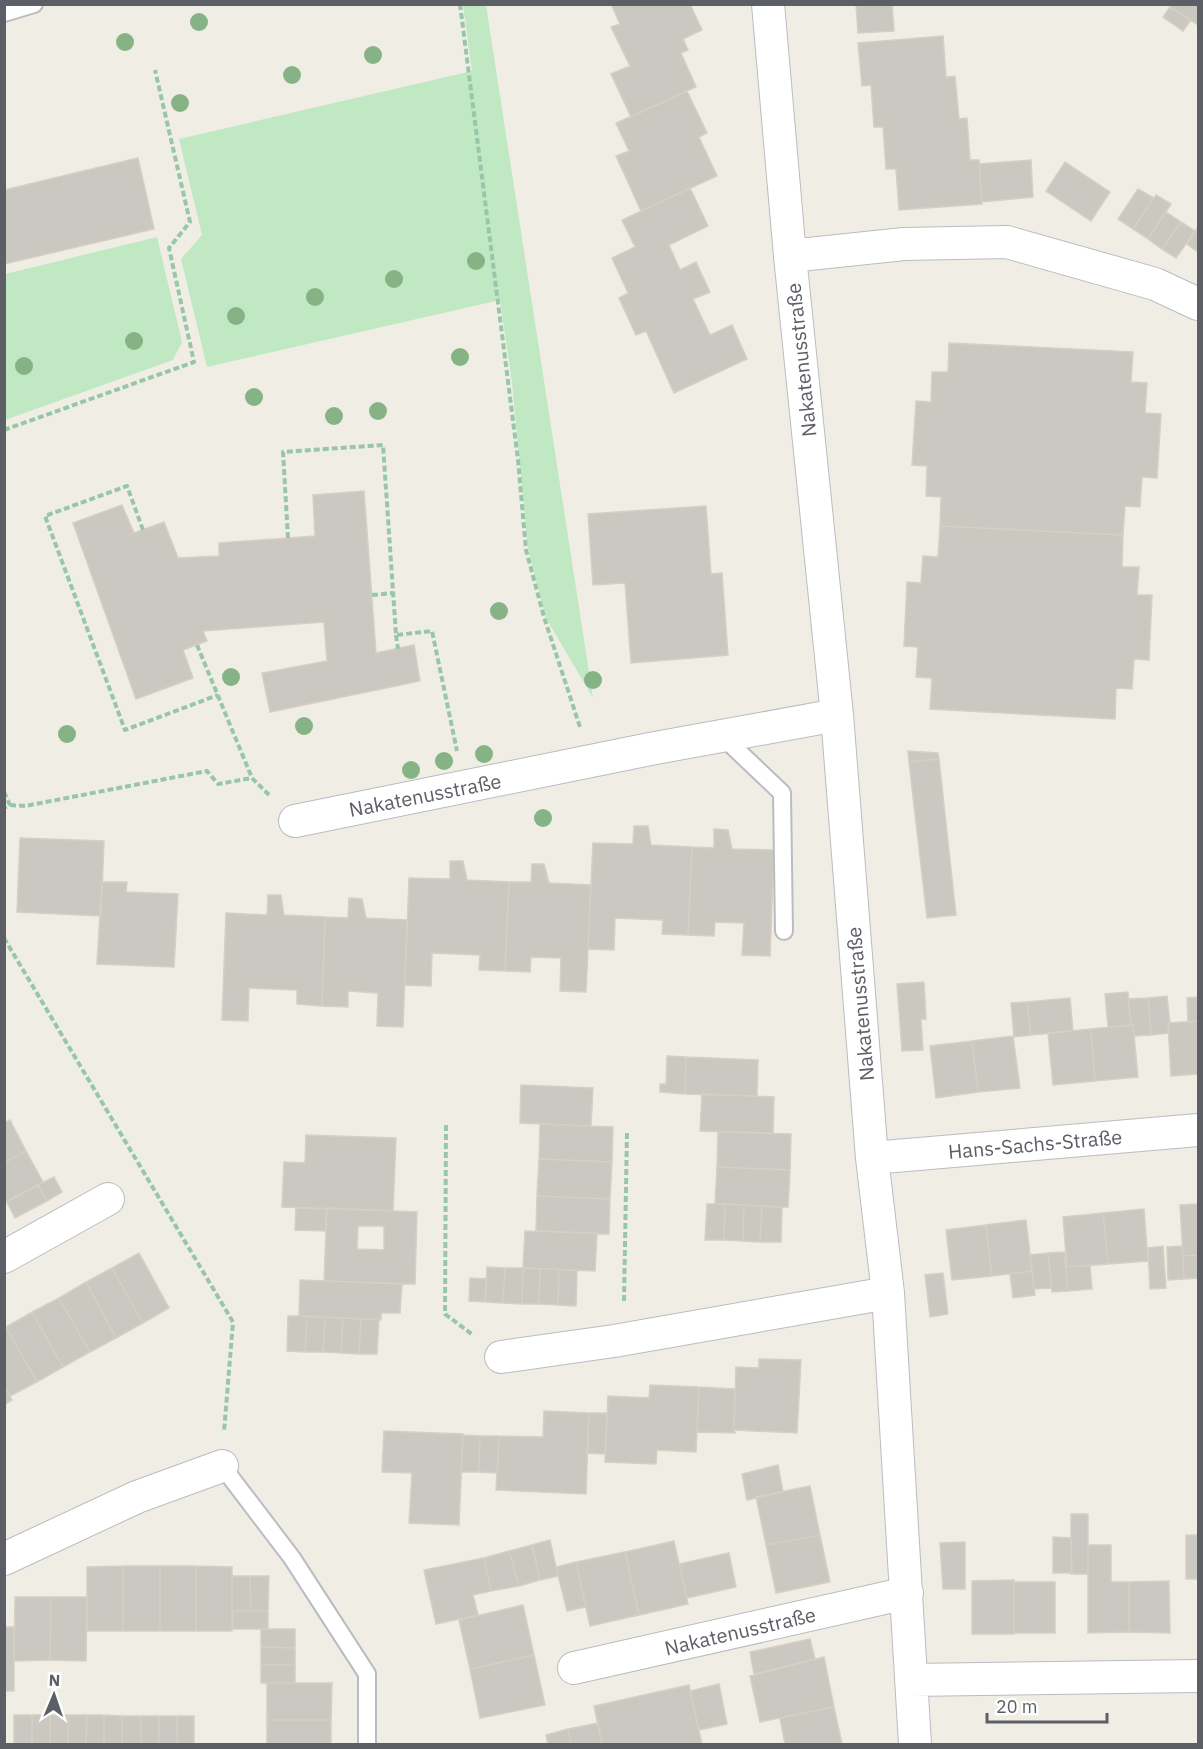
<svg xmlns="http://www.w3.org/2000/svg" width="1203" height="1749" font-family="'IBM Plex Sans',sans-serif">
<rect width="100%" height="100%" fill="#f0eee4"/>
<path fill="#c0e8c3" d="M463 5H486L593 698 546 618 528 549 512 383 500 300 207 367 181 259 202 235 179 139 472 71Z
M157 237 182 342 173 360 5 420V274Z"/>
<path fill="#cbc8c1" stroke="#d5d0c2" stroke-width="1.5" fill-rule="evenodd" d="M611 4H690L702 30 683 39 688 50 681 53 696 87 631 117 611 74 630 66 611 27 620 24Z
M856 4H892L894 31 858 33Z
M1172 4H1198V25L1170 7Z
M1170 7 1191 20 1183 31 1163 17Z
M943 36 946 77 955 76 959 119 967 118 970 160H979L982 204 899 210 896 169H886L883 127H874L871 85 862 86 858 43Z
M687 91 707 133 699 137 717 176 641 211 616 156 629 151 616 123Z
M138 158 154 229 4 264V190Z
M1031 160 1033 197 982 202 979 164Z
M1065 162 1110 192 1091 221 1046 191Z
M690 188 708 226 669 245 680 270 696 262 710 292 693 299 710 335 732 325 747 359 674 393 646 331 636 335 619 298 628 293 612 258 635 247 622 220Z
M1138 189 1154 198 1133 229 1118 219Z
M1156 195 1171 204 1148 239 1133 229Z
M1166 212 1181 222 1162 249 1148 239Z
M1181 222 1195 231 1176 258 1162 249Z
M1198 227V252L1187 244Z
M949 343 1133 352 1131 382 1147 383 1145 413 1161 414 1157 478 1142 477 1140 507 1125 506 1123 535 940 526 941 497 926 496 927 466 912 465 916 401 931 402 932 372H948Z
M364 491 376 653 414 645 420 681 270 712 262 673 327 661 324 622 203 631 207 641 183 650 193 678 136 699 73 523 122 505 134 533 164 522 178 558 219 556V543L315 536 313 495Z
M706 506 711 574 722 573 728 655 631 663 625 583 593 585 588 514Z
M940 526 1123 535 1122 567H1139L1137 595H1152L1149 660 1134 659 1132 689 1116 688 1115 719 930 709 932 678 916 677 918 647 904 646 907 582 921 583 923 556 938 557Z
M908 751 938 753 939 759 909 762Z
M939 759 956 915 927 918 909 762Z
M634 826H648L651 845 692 847 688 935 662 934 663 920 615 918 614 950 588 949 593 843 633 844Z
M714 829 728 830 732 849 774 850 770 956 742 955 744 923 715 922 714 936 688 935 692 847 714 848Z
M20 838 104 841 101 916 17 912Z
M450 861H463L467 880 509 882 505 971 479 970 480 955 432 953 431 986 405 985 409 878 450 879Z
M532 864H544L549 883 591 885 586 992 560 991 561 958 531 957 530 972 505 971 509 882H531Z
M102 882H127L126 892 178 894 174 967 97 964Z
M268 895H281L284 915 325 917 322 1006 297 1004V990L249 988 248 1021 222 1020 226 913 267 915Z
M349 898 362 899 366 918 407 920 403 1027 377 1026 378 993 348 991V1007L322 1006 325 917 348 918Z
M924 982 926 1019H921L923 1050 902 1051 897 984Z
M1128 992 1131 1025 1108 1027 1105 994Z
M1167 996 1170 1023H1168L1169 1033 1151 1035 1148 998Z
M1198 997V1021L1188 1022 1187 998Z
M1070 998 1073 1031 1031 1035 1027 1002Z
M1148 998 1151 1035 1134 1036 1133 1025H1131L1128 999Z
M1027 1002 1031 1035 1014 1037 1011 1003Z
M1198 1021V1074L1171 1076 1168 1023Z
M1133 1025 1138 1077 1095 1081 1091 1029Z
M1091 1029 1095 1081 1053 1085 1048 1033Z
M1013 1036 1020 1088 978 1092 972 1041Z
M972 1041 978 1092 936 1098 930 1046Z
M667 1056 686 1057 685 1094 660 1092V1084H666Z
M686 1057 758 1060 757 1096 685 1094Z
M521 1085 593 1088 591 1126 520 1123Z
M702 1094 774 1097 773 1133 700 1131Z
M10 1120 26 1151 4 1163V1123Z
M540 1124 613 1127 612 1162 539 1159Z
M718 1132 791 1134 790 1170 717 1167Z
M306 1135 396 1138 393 1211 282 1207 284 1162 305 1163Z
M26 1151 43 1182 4 1203V1163Z
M539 1159 612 1162 610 1199 537 1196Z
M717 1167 790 1170 788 1207 715 1204Z
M54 1177 62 1192 47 1201 38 1185Z
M38 1185 47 1201 15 1218 7 1202Z
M537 1196 610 1199 609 1234 536 1231Z
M707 1204H725L724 1240H705Z
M725 1204 744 1205 743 1241 724 1240Z
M1198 1204V1255L1183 1256 1180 1205Z
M744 1205 762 1206 760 1242 743 1241Z
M762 1206 782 1207 781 1242H760Z
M296 1208 326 1209V1231L295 1230Z
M327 1208 417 1212 415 1284 324 1281ZM358 1226H384V1250L357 1249Z
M1144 1209 1148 1261 1108 1264 1103 1213Z
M1103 1213 1108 1264 1067 1267 1063 1217Z
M1026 1220 1032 1271 992 1276 986 1225Z
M986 1225 992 1276 952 1280 946 1230Z
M525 1231 597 1233 595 1271 523 1268Z
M1163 1246 1166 1288 1150 1289 1148 1248Z
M1182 1246 1184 1279 1168 1280 1167 1247Z
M1066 1251 1067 1267 1090 1265 1092 1289 1068 1291 1064 1252Z
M1064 1252 1068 1291 1052 1292 1048 1253Z
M139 1253 169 1308 143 1323 112 1268Z
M1048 1253 1052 1288 1034 1289 1030 1255Z
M1198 1255V1278L1184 1279 1183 1256Z
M487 1267 505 1268 503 1303 485 1302Z
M112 1268 143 1323 116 1338 86 1282Z
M505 1268H523L522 1304 503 1303Z
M523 1268 540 1269 539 1304H522Z
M540 1269H559L558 1305 539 1304Z
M559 1269 577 1271 576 1306 558 1305Z
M1032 1271 1035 1295 1013 1298 1010 1274Z
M943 1273 948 1314 930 1317 925 1275Z
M470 1278 487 1279 485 1302 469 1301Z
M300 1280 402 1284 400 1313H381V1320L299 1316Z
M86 1282 116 1338 90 1352 59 1298Z
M59 1298 90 1352 63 1367 32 1312Z
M32 1312 63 1367 37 1382 6 1327Z
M288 1316H307L305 1352 287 1351Z
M307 1316 325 1317 323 1352H305Z
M325 1317 343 1318 341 1353 323 1352Z
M343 1318 361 1319 359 1354 341 1353Z
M361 1319H379L377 1354H359Z
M6 1327 37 1382 10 1396 4 1386V1328Z
M759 1359 801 1360 797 1433 734 1430 736 1367 759 1368Z
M650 1385 699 1387 696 1452 657 1450 656 1464 605 1462 608 1396 649 1398Z
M4 1386 12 1400 4 1405Z
M699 1387 735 1389 734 1430 735 1433 697 1432Z
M544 1411 589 1413 586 1494 496 1490 499 1436 543 1437Z
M589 1413H607L605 1454 587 1453Z
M384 1431 463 1434 459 1525 409 1523 412 1473 382 1472Z
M463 1435 480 1436 479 1472H461Z
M480 1436H499L497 1473 479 1472Z
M778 1465 783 1492 747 1500 742 1474Z
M810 1486 820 1535 766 1545 756 1497Z
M1071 1514H1088V1574H1071Z
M820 1535 830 1582 776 1593 766 1545Z
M1186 1535H1198V1579H1186Z
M1053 1537 1071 1538 1072 1573H1053Z
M550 1540 558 1576 540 1580 532 1545Z
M674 1541 688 1604 639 1615 625 1552Z
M965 1542V1589H943L940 1543Z
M532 1545 540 1580 519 1586 509 1551Z
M1088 1545H1111V1582H1129V1632L1088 1633Z
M509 1551 519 1586 491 1591 484 1558Z
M625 1552 639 1615 590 1626 576 1562Z
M729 1553 736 1587 687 1598 679 1564Z
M484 1558 491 1591 473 1595 478 1615 436 1624 424 1570Z
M576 1562 586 1607 567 1611 556 1567Z
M123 1566H160V1631H123Z
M123 1566V1631H87V1567Z
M160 1566H196V1631H160Z
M196 1566 232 1567V1631H196Z
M232 1576H250L251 1611H232Z
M250 1576H269L268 1611H251Z
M1014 1580V1634H972V1581Z
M1169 1581 1170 1633 1129 1632V1582Z
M1014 1582H1055V1633H1014Z
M15 1597H51L50 1660 14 1661Z
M51 1597H87L86 1661 50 1660Z
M523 1605 534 1655 470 1669 459 1620Z
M233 1611H268V1629H233Z
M4 1627H14V1691H4Z
M261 1629H295V1648L261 1647Z
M810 1639 815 1659 754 1674 750 1652Z
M261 1647 295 1648V1665H261Z
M534 1655 545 1705 480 1718 470 1669Z
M824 1657 834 1707 760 1722 750 1676Z
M261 1665H295V1683H261Z
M267 1683H332L331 1720H267Z
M719 1684 727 1724 699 1730 690 1691Z
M689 1685 702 1744H602L594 1706Z
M834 1707 842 1744H785L780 1718Z
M14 1715H32V1744H14Z
M32 1715H50V1744H32Z
M50 1715H69L68 1744H50Z
M69 1715H87L86 1744H68Z
M87 1715H104V1744H86Z
M104 1715 122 1716V1744H104Z
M122 1716H141V1744H122Z
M141 1716H159V1744H141Z
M159 1716H177V1744H159Z
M177 1716H194V1744H177Z
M267 1720H331V1744H267Z
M598 1723 602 1744H571L568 1729Z
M568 1729 571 1744H548L546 1735Z"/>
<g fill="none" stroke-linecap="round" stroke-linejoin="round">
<g stroke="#b9bcc1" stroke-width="20">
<path id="service" d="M4 13 34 4
M722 736 782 793 784 931
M222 1466 292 1558 367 1674V1744"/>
</g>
<g stroke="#b9bcc1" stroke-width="34">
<path id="minor" d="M768 4 790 256 837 715 872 1158 888 1293 915 1744
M790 256 904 244 1007 242 1155 284 1198 304
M295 821 650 749 837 715
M872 1158 1198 1130
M4 1257 108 1199
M501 1357 614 1341 888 1293
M4 1559 137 1497 222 1466
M574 1668 907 1593
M911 1680 1198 1676"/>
</g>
<path stroke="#97c7a8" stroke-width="4" stroke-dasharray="6 3" stroke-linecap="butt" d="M460 4 518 460 526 550 544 617 580 727
M4 430 194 362 169 248 190 222 155 70
M143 530 127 486 45 516 125 730 218 695
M288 538 283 452 383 445 396 635 432 631 457 751
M372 595 393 593
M396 635 398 649
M197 645 252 778 269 795
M4 792 10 805 4 808
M10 805 25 806 207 771 218 784 252 778
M4 938 233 1322 224 1432
M446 1125 445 1314 473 1335
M624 1301 627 1131"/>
<use href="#service" stroke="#fff" stroke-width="16"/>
<use href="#minor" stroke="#fff" stroke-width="32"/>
</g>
<g fill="#86b386">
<circle cx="199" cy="22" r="9"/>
<circle cx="125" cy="42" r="9"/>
<circle cx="373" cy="55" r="9"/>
<circle cx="292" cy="75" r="9"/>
<circle cx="180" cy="103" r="9"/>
<circle cx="476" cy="261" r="9"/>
<circle cx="394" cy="279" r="9"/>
<circle cx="315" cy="297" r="9"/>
<circle cx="236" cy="316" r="9"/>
<circle cx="134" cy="341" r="9"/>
<circle cx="460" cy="357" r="9"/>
<circle cx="24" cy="366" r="9"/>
<circle cx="254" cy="397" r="9"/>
<circle cx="378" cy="411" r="9"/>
<circle cx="334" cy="416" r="9"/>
<circle cx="499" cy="611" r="9"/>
<circle cx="231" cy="677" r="9"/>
<circle cx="593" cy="680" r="9"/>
<circle cx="304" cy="726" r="9"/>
<circle cx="67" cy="734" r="9"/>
<circle cx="484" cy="754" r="9"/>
<circle cx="444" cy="761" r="9"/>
<circle cx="411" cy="770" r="9"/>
<circle cx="543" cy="818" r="9"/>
</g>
<g text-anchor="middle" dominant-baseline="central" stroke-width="5" stroke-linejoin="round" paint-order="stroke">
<g font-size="20" fill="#5c6066" stroke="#fff">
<text transform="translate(801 360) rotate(-96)">Nakatenusstraße</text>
<text transform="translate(425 795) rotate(-11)">Nakatenusstraße</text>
<text transform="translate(860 1004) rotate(-95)">Nakatenusstraße</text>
<text transform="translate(1035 1144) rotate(-5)">Hans-Sachs-Straße</text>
<text transform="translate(740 1631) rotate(-13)">Nakatenusstraße</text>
</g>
</g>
<rect width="1203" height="1749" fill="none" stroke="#5c6066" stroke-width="12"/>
<g transform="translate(54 1695) rotate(2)" stroke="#ffffff" stroke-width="4.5" paint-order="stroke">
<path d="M0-4.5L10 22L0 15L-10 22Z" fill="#5c6066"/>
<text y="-9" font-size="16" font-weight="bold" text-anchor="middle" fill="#5c6066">N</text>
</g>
<path d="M987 1713v9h120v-9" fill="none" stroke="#5c6066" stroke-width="3"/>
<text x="996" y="1713" font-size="18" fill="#5c6066" stroke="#ffffff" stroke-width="4.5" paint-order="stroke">20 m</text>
</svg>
